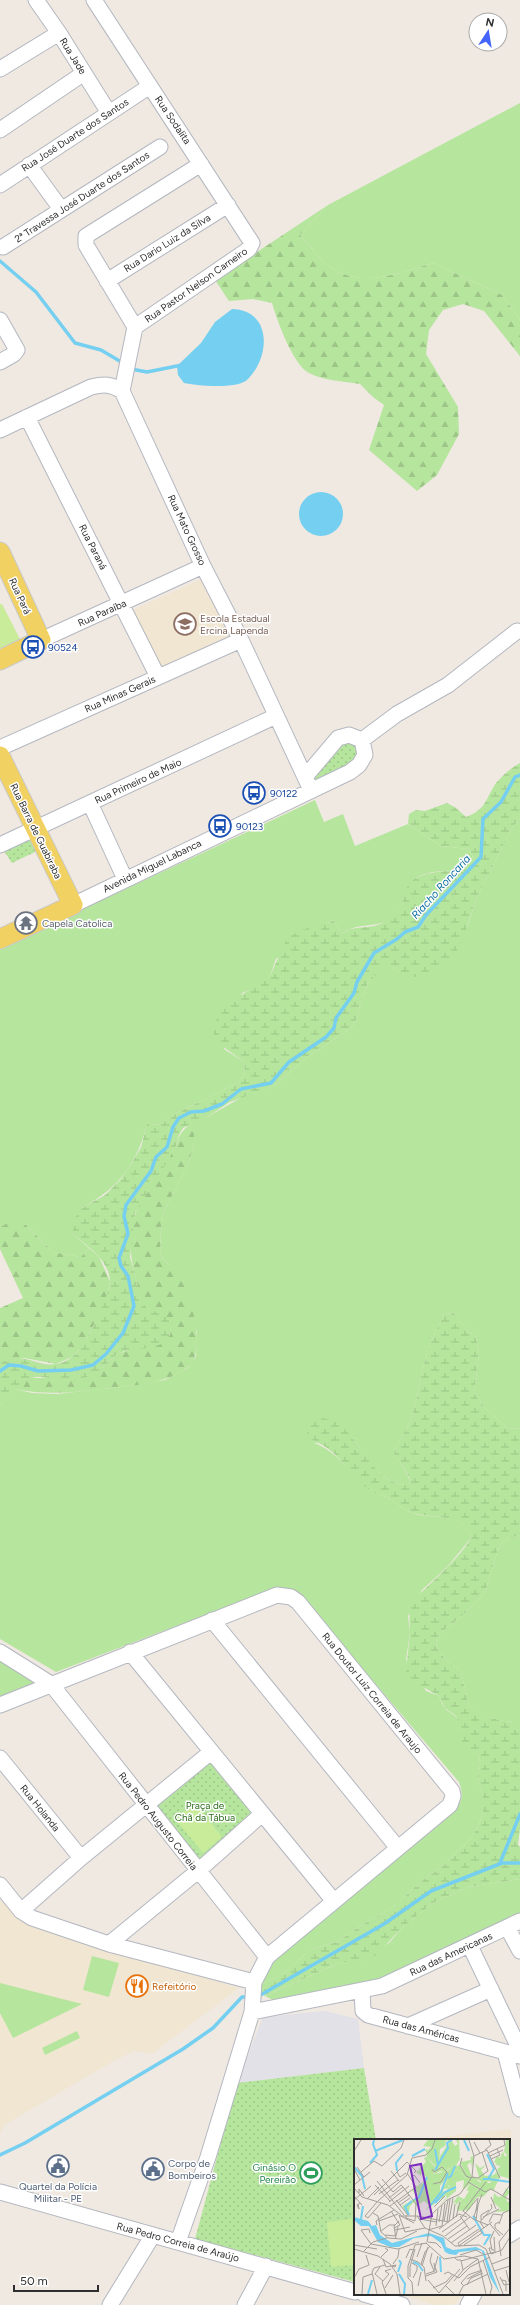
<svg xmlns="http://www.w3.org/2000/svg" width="520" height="2305" font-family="Figtree,sans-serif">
<defs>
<pattern id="forest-firs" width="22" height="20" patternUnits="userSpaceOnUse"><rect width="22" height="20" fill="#b6e59e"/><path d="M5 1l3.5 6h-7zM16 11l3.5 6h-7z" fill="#9dc588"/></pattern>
<pattern id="wetland-marsh" width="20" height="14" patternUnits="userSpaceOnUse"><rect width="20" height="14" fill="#b6e59e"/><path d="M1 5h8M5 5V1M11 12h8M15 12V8" fill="none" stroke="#9dc588"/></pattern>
<pattern id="park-dots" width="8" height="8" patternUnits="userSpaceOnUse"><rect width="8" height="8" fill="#b6e59e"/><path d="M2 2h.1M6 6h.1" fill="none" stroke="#9dc588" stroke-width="1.8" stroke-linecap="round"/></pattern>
</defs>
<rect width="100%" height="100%" fill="#efe9e1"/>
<path fill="#e3e1e8" d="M325 2011 358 2019 364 2068 237 2083 263 2017Z"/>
<path fill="#f0e6d1" d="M208 576 237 638 162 673 133 610Z
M3 1900 16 1916 39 1928 239 1988 152 2054 134 2051 112 2062 6 2124 0 2133V1902Z
M511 2129V2172H509V2140H419Z
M401 2294H461L457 2302 450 2305H434Z"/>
<path fill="#b6e59e" d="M520 103V320L502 295 433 263C399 273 362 289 330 267 319 259 309 245 300 235L328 205Z
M315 800 324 822 343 814 355 846 408 824 441 846 469 849 473 857C452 878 437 866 416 878 403 886 405 905 396 915 381 930 356 921 342 934L333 920 322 924 276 959 270 976 254 988 242 993 224 1049 244 1062 245 1073 239 1082 175 1114 161 1124 154 1125 148 1121C136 1165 122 1185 82 1208L73 1234 89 1248 81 1257 53 1252 26 1225 0 1227V948Z
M520 818V1429L507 1428 486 1409 474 1393 479 1353 476 1337 467 1330 454 1313 444 1314C439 1325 433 1336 429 1347 420 1373 419 1399 409 1424 404 1435 394 1445 394 1457L400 1462 410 1480 409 1485C381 1485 367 1458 353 1438L314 1443C339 1452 350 1474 370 1490 376 1494 384 1495 390 1499 396 1502 401 1508 408 1511 429 1522 461 1509 472 1537L447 1567 422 1590 408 1616 410 1632 406 1660 426 1691 439 1696C441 1700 442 1705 445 1708 448 1712 454 1714 457 1718 469 1737 454 1744 480 1756L477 1779 483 1795V1812L479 1825 471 1838 443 1866 423 1880 389 1910 363 1924 337 1942 311 1949 286 1972 260 1985 273 1957 453 1813C462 1802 464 1796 459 1782L304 1600 273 1589 56 1672 0 1639V1405L15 1389 32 1393 57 1394 129 1386 165 1380 188 1368 196 1356 197 1332 178 1275 160 1255 161 1228 164 1211 188 1165 194 1143V1122L207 1117 246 1095 271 1087 280 1081 306 1058 351 1028 357 1018 361 1001 368 983 384 965 393 967 400 973 467 927 477 897 512 828Z
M520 1535V1722C499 1722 485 1718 469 1706L461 1671 446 1660 436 1647 439 1634 461 1617 485 1593 498 1549 503 1541Z
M0 1656 41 1681 0 1698Z
M520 1879V1915L380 1983 283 2001 273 2000 265 1996 341 1962H362L390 1942 402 1928 433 1903 468 1887Z
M92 1956 119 1963 109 1997 83 1990Z
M0 1983 82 2004 13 2038 0 2013Z
M77 2031 80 2038 45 2055 42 2048Z"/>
<path fill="url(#forest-firs)" d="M328 205 300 235C309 245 319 259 330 267 362 289 399 273 433 263L502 295 520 320V356L484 311 463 304 443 310 429 330 426 354 458 407 459 434 437 475 417 491 369 450 384 405 373 397 360 384C343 381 325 381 309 373 293 365 277 320 272 303L253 299 229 301 215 280Z
M194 1122V1143L188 1165 164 1211 161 1228 160 1255C165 1262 173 1268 179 1275 191 1292 208 1354 187 1368 165 1384 137 1385 111 1388 79 1392 48 1396 15 1389L19 1383 31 1378H48L102 1368 117 1354 133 1349 146 1347 170 1335 171 1322C161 1311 149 1313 141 1303 138 1298 138 1286 136 1279 119 1218 145 1194 176 1146 179 1134 183 1129 194 1122Z
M8 1223 26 1225 53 1252 81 1257 89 1248 99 1257 110 1281 106 1302 82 1347 72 1357 56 1364 24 1358 0 1363V1308L23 1298 0 1249V1227Z"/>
<path fill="url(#wetland-marsh)" d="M520 763V818L512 828 477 897 461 944 452 959 439 973 425 977H412L400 973 393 967 384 966 368 983 361 1001 357 1018 351 1028 306 1058 280 1081 271 1087 230 1102 207 1117 183 1128 179 1135 176 1146 167 1162 135 1213 130 1257 139 1289 140 1301 148 1309 164 1314 171 1322C171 1329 171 1336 165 1341 153 1352 132 1346 118 1354 112 1357 108 1364 102 1368 93 1375 83 1379 71 1381 58 1382 42 1373 29 1379 17 1384 10 1396 0 1405V1363C28 1351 34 1367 56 1364 66 1363 76 1355 81 1347 89 1337 110 1294 110 1281 109 1260 87 1246 73 1234V1220L82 1208 105 1195 121 1179 132 1163 141 1147 148 1120 154 1125 161 1124 175 1114 239 1082 245 1073 244 1062 214 1040V1023L228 1004 270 976 287 938 299 931 333 920 342 934C352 925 365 929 377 925 382 924 389 920 393 917 407 907 400 886 416 878 438 867 454 877 473 857L469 849 441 846 408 824 409 814 416 810 425 811 447 803 456 808 466 817C487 809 485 799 496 783 503 775 511 768 520 763Z
M454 1313 467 1330 476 1337 479 1353 474 1393 486 1409 507 1428 520 1429V1535L503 1541 498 1549 485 1593 461 1617 439 1634 436 1647 446 1660 461 1671 469 1706C486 1718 500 1722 520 1722V1829L518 1845 520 1847V1879L468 1887 433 1903 402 1928 375 1956 362 1962H341L265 1996 262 1994 260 1985 286 1972 311 1949 337 1942 363 1924 389 1910 423 1880 443 1866 471 1838 479 1825 483 1812V1795L477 1779 480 1756 470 1752 462 1743V1729L456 1716 445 1708 439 1696 410 1680 406 1671 410 1632 409 1605C430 1582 455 1564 472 1537 461 1510 430 1521 408 1511 401 1508 395 1501 388 1498 383 1495 376 1494 371 1491 354 1480 344 1460 327 1448 320 1443 314 1442 307 1436L308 1426 319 1417C325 1419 334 1420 339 1424 364 1443 373 1485 409 1485L410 1479 400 1462 394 1457C394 1445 404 1435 409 1424 419 1399 420 1373 429 1347 433 1336 439 1325 444 1314Z"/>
<path fill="url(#park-dots)" d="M349 735 365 755 311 790 316 764Z
M30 838 37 851 12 863 4 851Z
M209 1761 256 1818 201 1862 154 1804Z
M364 2068 376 2140H355V2282L195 2239 237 2083Z"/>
<path fill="#c9ec9a" d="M0 604H2L22 643 0 654Z
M195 1803 222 1837 203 1853 175 1819Z
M352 2219 355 2265 331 2267 327 2222Z"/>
<path fill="#75cff0" d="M232 309C272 310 271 357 247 380 237 389 197 386 184 383L178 375 177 366 201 343 215 322Z
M299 514a22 22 0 1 1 44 0a22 22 0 1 1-44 0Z"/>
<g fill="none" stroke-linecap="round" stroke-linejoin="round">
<path stroke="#75cff0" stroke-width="3.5" d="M0 261 36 292 75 343 101 350 123 363
M131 369 147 372 182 365
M0 1371 9 1365 21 1366 38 1371 71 1370 93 1365 106 1354 123 1333 134 1306 128 1276 121 1266 119 1258 128 1234 124 1216 126 1205 151 1171 156 1157 167 1147 173 1127 179 1118 191 1112 204 1111 222 1104 241 1089 271 1083 289 1062 326 1037 334 1028 336 1018 354 993 357 982 374 953 397 939 405 932 418 927 426 915 481 857 483 819 501 802 515 777 520 775
M500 1863 520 1814
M257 1997 384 1924 431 1891 502 1863H520
M0 2155 25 2143 183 2049 213 2028 242 1997H248"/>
<g stroke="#b4b7c1" stroke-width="17">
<path id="minor" d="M36 0 59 33 109 113
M94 0 252 243 249 249 135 327
M0 69 59 33
M0 130 84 73
M29 165 61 209
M0 185 150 86
M3 247 160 147
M107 281 228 205
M0 320 17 350 14 354 0 362
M135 327 86 245V236L201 164
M122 391 135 327
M27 417 158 677
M0 430 91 387C104 384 111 384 122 391L203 566 241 640 311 790
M41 640 203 566
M362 740 397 714 448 685 517 631
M0 748 241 640
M90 803 125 879
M0 845 276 716
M73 905 350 772 359 765 365 755 362 740 349 735 338 738 305 777
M212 1620 397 1847
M0 1652 51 1684 267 1957
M130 1652 333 1900
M0 1705 277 1595 291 1597 298 1602 452 1791 453 1796 450 1805 267 1957 254 1982 252 2012 208 2157 178 2242
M0 1758 81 1858
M0 1885 21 1911 32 1918 109 1944 254 1982
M21 1911 81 1858 211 1752
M507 1927 520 1951
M109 1944 198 1871 262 1814
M470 1946 520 2050
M362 1990 363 2011 368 2015 520 2056
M252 2012 382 1986 520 1921
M408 2026 491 1989
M505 2052 520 2109
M0 2192 355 2292
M509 2235 520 2228
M364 2294 402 2305
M110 2305 153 2235
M245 2305 266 2266
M468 2305 474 2294"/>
</g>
<g stroke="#c9c9c9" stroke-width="21">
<path id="major" d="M0 552 41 640 0 660
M0 756 73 905 0 939"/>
</g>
<use href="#minor" stroke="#fff" stroke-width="15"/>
<use href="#major" stroke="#f2d163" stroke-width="19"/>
</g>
<defs>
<g id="school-ring" transform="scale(1.15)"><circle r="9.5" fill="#fff" stroke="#8d6e63" stroke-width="1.5"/><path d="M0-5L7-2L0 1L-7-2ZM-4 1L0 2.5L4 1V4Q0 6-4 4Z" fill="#8d6e63"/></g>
<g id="bus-ring" transform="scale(1.15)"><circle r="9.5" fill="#fff" stroke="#1a4fb4" stroke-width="1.5"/><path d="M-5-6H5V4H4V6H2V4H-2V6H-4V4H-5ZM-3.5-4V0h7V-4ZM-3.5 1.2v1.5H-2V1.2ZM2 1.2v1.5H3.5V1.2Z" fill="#1a4fb4"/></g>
<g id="temple-ring" transform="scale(1.15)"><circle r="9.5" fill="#fff" stroke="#6b7280" stroke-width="1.5"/><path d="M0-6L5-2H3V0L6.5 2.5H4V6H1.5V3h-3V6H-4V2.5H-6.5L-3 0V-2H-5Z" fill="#6b7280"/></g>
<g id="restaurant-ring" transform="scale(1.15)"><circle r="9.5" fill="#fff" stroke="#e8710a" stroke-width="1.5"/><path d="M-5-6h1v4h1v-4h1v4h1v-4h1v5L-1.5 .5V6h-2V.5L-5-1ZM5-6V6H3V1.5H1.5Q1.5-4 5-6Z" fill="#e8710a"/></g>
<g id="civic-ring" transform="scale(1.15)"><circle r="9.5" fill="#fff" stroke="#5c6f8a" stroke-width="1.5"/><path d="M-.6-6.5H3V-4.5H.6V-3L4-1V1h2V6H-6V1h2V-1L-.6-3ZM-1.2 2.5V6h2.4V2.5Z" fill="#5c6f8a"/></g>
<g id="stadium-ring" transform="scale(1.15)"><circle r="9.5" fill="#fff" stroke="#2e9e5b" stroke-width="1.5"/><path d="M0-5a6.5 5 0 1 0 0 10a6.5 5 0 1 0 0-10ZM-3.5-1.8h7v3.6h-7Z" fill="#2e9e5b"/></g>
</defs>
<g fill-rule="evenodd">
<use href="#school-ring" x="185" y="624"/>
<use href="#bus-ring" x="33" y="647"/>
<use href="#bus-ring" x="254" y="793"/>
<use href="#bus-ring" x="220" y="826"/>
<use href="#temple-ring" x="26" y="923"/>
<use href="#restaurant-ring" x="137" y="1986"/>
<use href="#civic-ring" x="58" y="2166"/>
<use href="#civic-ring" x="153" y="2169"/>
<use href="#stadium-ring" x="311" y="2173"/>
</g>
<g text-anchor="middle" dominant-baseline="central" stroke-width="3" stroke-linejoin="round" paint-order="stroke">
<g font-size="10" fill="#2e2e2e" stroke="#fff">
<text transform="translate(73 56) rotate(58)">Rua Jade</text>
<text transform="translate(173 120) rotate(56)">Rua Sodalita</text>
<text transform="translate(75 135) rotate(-33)">Rua José Duarte dos Santos</text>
<text transform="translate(82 197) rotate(-33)">2ª Travessa José Duarte dos Santos</text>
<text transform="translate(167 243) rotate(-32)">Rua Dario Luiz da Silva</text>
<text transform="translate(196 285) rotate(-35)">Rua Pastor Nelson Carneiro</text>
<text transform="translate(187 530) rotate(65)">Rua Mato Grosso</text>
<text transform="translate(93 547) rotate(63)">Rua Paraná</text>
<text transform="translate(20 596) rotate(65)">Rua Pará</text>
<text transform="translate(102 613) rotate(-24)">Rua Paraíba</text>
<text transform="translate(120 694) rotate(-24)">Rua Minas Gerais</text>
<text transform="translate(138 781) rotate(-25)">Rua Primeiro de Maio</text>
<text transform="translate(36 831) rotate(64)">Rua Barra de Guabiraba</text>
<text transform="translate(152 866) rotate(-26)">Avenida Miguel Labanca</text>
<text transform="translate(372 1693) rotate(51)">Rua Doutor Luiz Correia de Araujo</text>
<text transform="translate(40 1808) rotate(51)">Rua Holanda</text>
<text transform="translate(158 1821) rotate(52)">Rua Pedro Augusto Correia</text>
<text transform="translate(451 1954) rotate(-25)">Rua das Americanas</text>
<text transform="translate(421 2029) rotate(15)">Rua das Américas</text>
<text transform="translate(178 2242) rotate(15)">Rua Pedro Correia de Araújo</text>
</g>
<g font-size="10" fill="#785e54" stroke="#fff" text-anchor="start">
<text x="200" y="618">Escola Estadual<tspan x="200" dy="12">Ercina Lapenda</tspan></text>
</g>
<g font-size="10" fill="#164399" stroke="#fff" text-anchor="start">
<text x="48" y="647">90524</text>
<text x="270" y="793">90122</text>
<text x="236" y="826">90123</text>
</g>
<g font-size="10" fill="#5b616d" stroke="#fff" text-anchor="start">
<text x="42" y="923">Capela Catolica</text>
</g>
<g font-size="10" fill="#2c6e1b" stroke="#fff">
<text x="205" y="1805">Praça de<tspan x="205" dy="12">Chã da Tábua</tspan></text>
</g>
<g font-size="10" fill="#c56008" stroke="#fff" text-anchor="start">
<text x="152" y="1986">Refeitório</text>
</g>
<g font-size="10" fill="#4e5e75" stroke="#fff" text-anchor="start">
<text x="168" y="2163">Corpo de<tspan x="168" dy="12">Bombeiros</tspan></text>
<text x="58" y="2186" text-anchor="middle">Quartel da Polícia<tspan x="58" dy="12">Militar - PE</tspan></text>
</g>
<g font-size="10" fill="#27864d" stroke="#fff" text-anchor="end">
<text x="296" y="2167">Ginásio O<tspan x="296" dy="12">Pereirão</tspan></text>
</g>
<g font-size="11" font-style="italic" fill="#0d6fa3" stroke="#fff">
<text transform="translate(441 887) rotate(-48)">Riacho Roncaria</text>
</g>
</g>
<g transform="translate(354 2139)">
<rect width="156" height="156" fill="#efe9e1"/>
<path d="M75 16 74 19 81 29 78 33 74 30 72 34 64 31 72 23 70 19ZM105 21 102 27 106 26 112 37 121 38 125 43 132 44 128 49H137L129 58H123L115 71 103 72V68L115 64 119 53 126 49 117 44 110 50 117 39H112L103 30 100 35 101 26 93 31V38L86 47V54L94 41 97 45 89 51 91 57 72 71 75 66 70 62 62 67 60 63 56 67 54 76 48 67 66 57 65 52 61 55 58 51 67 44H70L67 51 77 36 92 32 88 27 81 31 86 22 92 30ZM121 24 126 29 132 26 127 31 131 37 140 36 143 32 146 38 141 48 136 47 144 39 133 43 125 38Z" fill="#b6e59e"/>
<path d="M74 1H97L101 7 104 5 102 1H105L106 21 93 30 89 29 93 32 102 25 99 34 103 30 112 39H117L109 51 110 41 102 43V52L86 65 93 58 89 54 94 50 90 49 91 46 96 48 94 41 88 47 94 34 86 32 73 40 68 32 67 37 62 33 64 31V32H68L72 34 74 30 80 35 82 30 89 27 86 22 88 17 96 3 92 1 91 7 86 10 85 25 82 27 74 19 71 10 74 11 77 8 69 7ZM152 1H156V43L154 39 146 37 143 30 147 27 141 26 143 25 140 23 143 17 146 19 149 12 151 18 153 16 150 13ZM120 17 118 29 117 23 113 26 118 38 112 37 106 23 117 21 116 18ZM129 38 134 44H137L136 41 144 39 137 47 141 48 140 51 128 49 129 44 122 39ZM116 45 126 49 119 53 115 64 103 68 108 60 102 66 101 63 98 65 104 57 110 60 115 52 112 51ZM152 49 156 53 152 58 153 63 156 62V76L155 72 139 73 147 70 139 63 140 54 144 58 149 57Z" fill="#b6e59e"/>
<path d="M96 2 86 26 65 52 66 57 51 68 55 76 50 67 64 58 63 55 67 47 75 33 81 29 75 18 81 27 84 26 86 17Z" fill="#b6e59e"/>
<path d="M0 78 14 82 18 87 22 86 26 96 38 104 75 94 90 99 92 108 99 111 122 108 130 112 146 155 136 138 128 112 124 111 105 113 102 116 95 115 91 113 87 104 77 97 60 99 45 108H36L24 103 15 87H7L0 81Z" fill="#75cff0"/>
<path fill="none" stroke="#75cff0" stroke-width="2" d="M110 1 115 12M81 10 84 26M21 12 49 1M58 17 71 10M16 24 23 16 19 5 20 1M0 28 8 37 11 50M81 31 94 9 93 4 98 1M43 32 42 24 49 15M94 39 97 37 101 27M129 40H134L140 30 133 15M135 40 156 43M60 61 65 58 73 38M81 64 91 53 102 48M76 67 87 53 94 34M55 76 51 68 58 62M119 77 130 96H136L130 106M7 80 9 67M86 118 87 133M59 123 64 125 69 132M44 133 47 124 45 121M45 135 51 145 50 155M14 155 18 141"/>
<path fill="none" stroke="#a29e99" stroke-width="1" d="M115 1 120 17 118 38M120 3 126 14M131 11 137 6 135 1M0 12 7 1M134 14 151 6 150 1M120 17 133 11 146 39M136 17 149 11M108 19 106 26 112 37 117 39M137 20 146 16 143 10M3 28 10 38M0 30 6 41M78 30 80 33 88 28 93 33 87 43 79 45M37 32 45 42M7 33 20 22 28 27 47 9 50 1M43 33 46 38 52 34M57 38 60 36 66 44M118 38 124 39 134 32 128 13M28 40 39 53 47 46 49 48 62 65 61 82M23 42 50 76M114 43 131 53 137 50 156 61M132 43 109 72 119 80 134 86M0 46 16 33M21 46 36 62M0 49 8 58 34 66 47 76M5 54V50L10 57M25 55 44 41M20 56 53 23 62 32 60 34M149 56 156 46M0 57 8 66M137 58 142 70M35 59 49 48M13 60 25 48M0 61 17 47M42 61 54 76M24 62 53 36 58 19 72 16 78 10 81 1M23 63 11 77 14 79 27 64M35 63 55 47M44 64 55 56M4 65 5 70 3 66 6 64M46 66 56 59M36 67 62 48 53 34M80 68 91 57M37 72 46 86 40 89M19 74 24 77 27 93 34 99 47 100 63 92M45 76 51 93 71 89M52 76V79L61 82M45 77H63L71 89 89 97 101 107 125 106 132 110 149 155M47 77 60 84M63 77 95 83M106 77 116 91M102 78 106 63M129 78 145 70M107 79 124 59 122 72M122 79 120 77 128 55M65 80 83 83M99 80 101 65M122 81 124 66M127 81V76L135 71M25 82 44 75M90 82 94 61M95 82 99 59M85 83 88 66M93 83 96 60M135 83 139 75 148 76M145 83 141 85V89L149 96M136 85 146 97M145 85 149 74 156 71M23 86 22 82 40 71M82 87 84 70M88 87 91 64M130 89 126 83 138 69 137 65M85 90 105 75 113 78M41 91 56 88M74 91 88 87M27 92 35 86H41M140 92 136 101 138 111H140M88 93 108 79M16 94 15 90 7 91 17 105M31 96 42 97 44 88M91 97 116 78M42 100 40 87 45 82M94 100 113 87M73 103 78 75 93 61 106 55 118 38M74 103 82 104 87 109M72 104 90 120 110 117 124 120 132 155M97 104 122 86M17 105 44 110 65 103M0 106 23 110M106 106 138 83M110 106 128 94 126 91M106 108 104 104 125 90M138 109H135L137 115 148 111 156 98M0 110 24 117 36 125 43 135 46 155M10 112 19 103 33 99M78 114 76 122 80 132M106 116 122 111 129 115M147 117 145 103 156 89M27 118 34 111 31 109M63 118 68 104M121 118 141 113 140 98M52 119 56 110 59 111M101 119 103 121H107L109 131M29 120 32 128 42 126 41 128 38 127M56 120 64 123 70 128 72 142M129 121 138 148 136 155M107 122 121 118M58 124 63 127V131L59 139M39 125 44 118 45 110M67 125 71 113 76 107M138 125 156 118M68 127 74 108M26 128 21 135 29 142M152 131 155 143M140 132 156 127M72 135 81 132 80 124M90 135 94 133 105 139 116 128 136 118M72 137 83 133 81 128 84 117M56 138V128L61 110M146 138 150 146 156 145M0 139 5 130 15 126 12 116M113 140 128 132M74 141 85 154 106 130M148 141 152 142V152M100 142 110 130 124 120M91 146 100 155M113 146 117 139 129 134M64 147 67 133M110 147 107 144 114 136 128 131M31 149 39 136M79 149 92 143 99 135M8 155 9 138 18 135M23 155 18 133 20 129 31 126M32 155 28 143 35 135 31 132 37 130M59 155 58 143 54 139V127L61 106 73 104M105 155 109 147 134 135"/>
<path fill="#7b2cbf" fill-opacity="0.15" stroke="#7b2cbf" stroke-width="2" d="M67 25 78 77 67 80 56 27Z"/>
<rect width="156" height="156" fill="none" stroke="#2e2e2e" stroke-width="2"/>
</g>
<g transform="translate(488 32) rotate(12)"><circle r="19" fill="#ffffff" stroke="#ababab"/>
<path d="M0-3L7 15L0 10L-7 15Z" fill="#4264fb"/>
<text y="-6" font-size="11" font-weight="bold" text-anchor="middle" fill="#2e2e2e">N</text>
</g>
<path d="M14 2285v6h84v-6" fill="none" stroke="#2e2e2e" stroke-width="2"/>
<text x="20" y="2285" font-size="12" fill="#2e2e2e" stroke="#ffffff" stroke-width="3" paint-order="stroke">50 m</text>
</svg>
